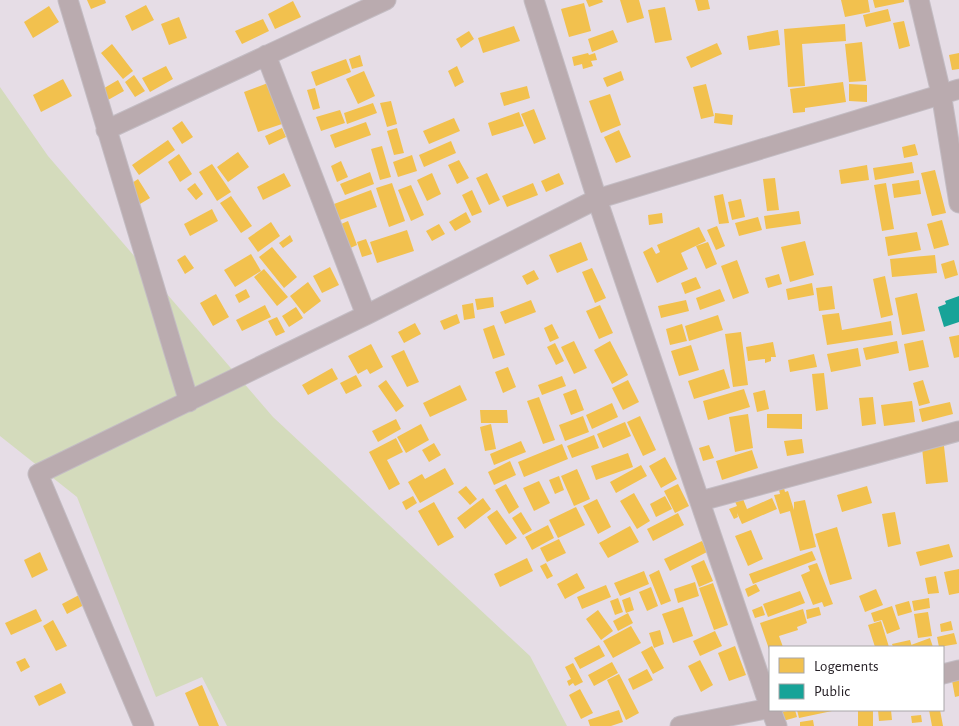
<svg xmlns="http://www.w3.org/2000/svg" width="959" height="726" font-family="'Alegreya Sans',sans-serif">
<rect width="100%" height="100%" fill="#e6dde6"/>
<path fill="#d4dbbc" d="M0 87 48 156 273 417 530 656 567 726H227L202 677 156 697 77 497 0 436Z"/>
<path fill="#f2c14e" d="M87 0H105L106 3 91 9Z
M586 0H602L603 2 589 7Z
M620 0H639L644 18 627 23Z
M695 0H708L710 9 698 11Z
M841 0H868L870 12 845 17Z
M873 0H904V2L875 8Z
M293 1 301 17 275 29 268 14Z
M584 3 591 31 569 37 561 9Z
M146 5 154 20 132 31 125 16Z
M49 6 59 22 33 38 24 22Z
M665 7 672 40 655 43 648 10Z
M888 9 891 21 866 27 863 15Z
M179 17 187 38 169 45 161 24Z
M263 19 269 31 242 44 235 31Z
M904 21 910 46 899 49 893 23Z
M845 24 846 41 802 44 805 86 788 87 784 29Z
M514 26 520 41 483 53 478 38Z
M613 30 618 42 592 52 588 39Z
M778 30 780 45 749 50 747 36Z
M469 31 474 39 461 48 456 39Z
M862 42 866 81 849 82 845 44Z
M717 43 722 54 691 68 686 57Z
M112 44 133 71 123 79 101 53Z
M588 53 589 55 595 53 597 60 591 61 593 66 583 69 582 64 574 66 572 57Z
M959 53V69L952 70 949 55Z
M360 55 363 66 352 69 349 59Z
M346 59 351 72 316 86 311 72Z
M166 66 173 79 150 92 142 78Z
M457 66 464 82 455 87 448 71Z
M364 71 375 96 358 104 346 79Z
M621 71 624 80 607 87 603 78Z
M134 75 145 91 135 97 125 82Z
M63 79 72 96 41 112 33 95Z
M118 80 124 91 99 105 94 94Z
M843 82 846 102 805 108V112L793 113 790 89Z
M268 83 282 124 258 132 244 92Z
M706 84 714 116 701 119 693 87Z
M849 84 867 85V102L849 101Z
M527 86 530 98 504 106 500 93Z
M315 88 320 108 313 110 307 90Z
M610 94 621 125 601 133 589 101Z
M391 101 397 124 387 127 380 103Z
M373 103 377 113 347 124 344 113Z
M534 109 546 139 534 144 521 114Z
M340 110 345 123 321 131 316 117Z
M519 112 524 126 492 136 488 123Z
M715 113 733 115 732 125 714 123Z
M454 118 460 131 429 144 423 131Z
M182 121 193 137 182 144 172 128Z
M366 122 371 135 335 148 330 135Z
M282 128 286 137 269 145 265 136Z
M397 128 404 153 394 155 387 131Z
M619 130 631 157 616 163 604 137Z
M168 140 175 150 139 175 132 165Z
M451 141 456 153 424 167 419 155Z
M915 144 918 155 904 158 902 147Z
M382 146 391 177 380 180 371 149Z
M238 152 249 167 228 182 217 167Z
M179 154 192 174 180 182 168 162Z
M412 155 417 171 398 177 393 162Z
M459 160 469 178 457 184 448 165Z
M341 161 348 177 337 182 331 166Z
M912 162 914 173 875 180 873 168Z
M212 164 231 192 217 201 199 172Z
M867 165 869 180 841 184 839 170Z
M935 170 946 213 932 216 921 173Z
M370 172 374 184 345 195 340 184Z
M284 173 291 186 263 200 257 187Z
M432 173 441 194 427 201 417 180Z
M487 173 500 200 489 205 476 178Z
M559 173 564 184 546 192 541 181Z
M775 178 779 210 767 211 763 179Z
M138 179 150 198 140 204 129 185Z
M919 180 921 194 894 198 892 184Z
M195 183 203 194 196 200 187 189Z
M392 183 405 221 389 227 376 188Z
M533 183 538 195 507 207 502 196Z
M886 183 894 229 882 231 874 185Z
M411 185 424 215 411 221 398 190Z
M371 190 377 207 340 220 334 204Z
M472 190 482 212 472 216 462 195Z
M723 194 729 223 719 224 714 196Z
M231 196 252 226 241 233 220 203Z
M741 199 745 217 732 220 728 202Z
M212 209 218 221 190 236 184 224Z
M799 211 801 224 766 229 764 216Z
M466 212 471 222 455 231 449 222Z
M662 213 663 223 649 225 648 215Z
M758 217 762 230 739 236 735 223Z
M942 220 949 245 934 249 927 224Z
M348 221 357 245 348 249 339 225Z
M271 222 280 236 258 252 248 238Z
M439 224 445 234 432 241 426 231Z
M717 226 725 246 716 250 707 230Z
M699 227 706 241 681 253 688 269 657 283 643 252 652 247 656 254 660 252 657 245Z
M407 230 414 251 377 263 370 242Z
M917 232 921 250 888 256 885 237Z
M290 235 293 241 283 248 279 243Z
M366 239 372 254 362 257 357 242Z
M805 241 814 275 790 282 781 247Z
M581 242 588 260 557 273 549 255Z
M708 242 717 264 706 269 696 246Z
M272 247 297 277 284 288 259 257Z
M251 254 261 271 235 287 224 270Z
M185 255 194 268 185 274 177 260Z
M935 255 937 273 892 277 890 259Z
M737 260 749 293 733 299 721 266Z
M954 260 958 275 945 279 941 264Z
M330 267 339 285 322 293 313 276Z
M592 268 606 298 595 303 582 272Z
M264 269 288 297 277 306 254 277Z
M534 270 539 279 527 285 522 276Z
M779 274 782 284 768 288 765 278Z
M885 276 893 315 881 318 873 279Z
M696 277 701 288 685 294 681 283Z
M308 282 321 301 304 314 290 296Z
M812 283 814 295 788 300 786 289Z
M832 286 835 309 819 311 816 288Z
M246 289 250 297 239 303 235 295Z
M720 289 725 301 700 310 696 298Z
M917 293 925 331 902 335 895 298Z
M216 294 229 317 213 326 200 303Z
M493 297 494 307 477 310 475 299Z
M531 300 536 312 505 324 500 312Z
M686 300 689 311 661 318 658 306Z
M473 303 475 318 464 320 462 305Z
M265 305 271 317 242 331 236 320Z
M600 305 613 333 599 339 586 311Z
M296 307 303 318 289 327 282 316Z
M839 313 842 330 891 321 893 335 827 345 822 315Z
M457 314 460 323 444 330 440 321Z
M718 315 723 330 689 341 685 326Z
M277 317 285 332 276 336 268 321Z
M415 323 421 334 404 343 398 332Z
M552 324 559 338 550 342 544 328Z
M682 324 687 341 670 345 666 329Z
M494 325 505 355 493 359 483 329Z
M741 332 748 385 733 387 725 334Z
M959 335V357L954 358 949 337Z
M923 340 929 367 909 371 904 344Z
M574 341 587 368 574 374 561 347Z
M610 341 628 375 612 384 594 350Z
M897 341 899 353 866 360 863 348Z
M773 342 776 357H771V361L765 363V359L748 361 746 347Z
M555 343 564 361 556 365 547 347Z
M371 344 383 367 370 374 367 369 358 374 348 356Z
M691 345 699 370 679 376 671 351Z
M858 348 861 366 831 372 827 354Z
M404 350 419 382 407 387 391 356Z
M814 354 817 367 790 372 788 360Z
M508 367 516 387 503 393 495 372Z
M332 368 338 379 308 395 302 385Z
M724 369 730 388 694 399 688 381Z
M824 373 828 409 816 411 812 374Z
M356 375 362 386 346 394 340 383Z
M562 376 566 386 542 395 538 385Z
M386 380 404 406 396 412 378 386Z
M628 380 639 402 623 410 612 388Z
M923 380 930 403 919 406 913 383Z
M460 385 467 400 430 417 423 403Z
M576 389 584 410 571 415 563 394Z
M744 389 750 407 708 420 703 401Z
M765 390 769 409 757 412 753 393Z
M539 397 555 440 543 444 527 401Z
M873 397 876 424 862 426 859 398Z
M912 401 915 422 884 426 881 405Z
M950 402 953 414 922 422 919 409Z
M612 403 618 417 592 429 586 415Z
M480 410H507L508 423H481Z
M748 414 753 448 735 452 729 417Z
M767 414H802V429L767 428Z
M583 416 589 432 565 441 559 425Z
M640 416 656 450 643 456 627 422Z
M396 419 401 429 378 442 372 431Z
M625 422 631 436 603 448 597 434Z
M421 424 429 440 406 453 397 437Z
M491 424 496 449 485 451 480 427Z
M594 435 599 448 572 458 567 446Z
M396 438 403 452 387 460 400 484 389 490 369 452Z
M802 439 804 453 787 456 784 441Z
M521 441 526 452 494 465 490 454Z
M434 443 441 455 429 462 422 450Z
M562 444 568 459 524 477 518 462Z
M709 445 714 458 703 461 699 448Z
M944 446 948 482 926 484 922 448Z
M752 450 758 468 722 480 716 461Z
M628 453 633 467 596 480 591 466Z
M665 457 677 479 661 488 649 466Z
M510 461 516 475 494 485 488 472Z
M641 465 647 476 616 493 610 482Z
M445 468 454 484 420 503 408 482 422 474 425 479Z
M577 469 590 499 574 506 561 476Z
M559 476 564 490 555 494 549 480Z
M539 481 550 503 534 511 523 488Z
M506 484 519 507 509 514 495 490Z
M678 484 689 506 675 513 664 491Z
M466 486 477 499 470 505 458 492Z
M867 486 872 503 842 512 837 495Z
M784 488 785 492 788 491 794 510V502L805 500 816 547 800 551 790 511 780 514 774 495 780 494 779 490Z
M634 493 650 521 637 529 620 501Z
M741 494 747 509 772 498 777 509 742 524 737 513 738 517 734 519 729 509 737 506 733 497Z
M413 496 417 503 406 510 402 502Z
M665 496 672 509 656 517 650 504Z
M483 498 491 509 465 529 457 518Z
M597 499 611 527 598 534 583 506Z
M434 502 454 537 438 546 418 511Z
M576 507 585 525 558 538 549 520Z
M497 510 517 538 506 545 487 517Z
M521 512 532 530 523 535 512 518Z
M895 512 901 544 888 547 882 514Z
M678 513 684 525 653 541 647 529Z
M548 525 554 538 532 550 525 537Z
M630 526 639 542 608 558 599 543Z
M837 527 852 579 830 585 815 534Z
M751 530 763 559 748 566 735 536Z
M559 539 566 553 547 562 540 548Z
M702 541 707 552 670 571 664 559Z
M949 544 953 557 920 566 916 552Z
M812 551 816 560 753 584 749 574Z
M40 552 48 570 32 578 24 560Z
M527 558 533 571 500 587 494 574Z
M704 560 713 581 699 587 691 566Z
M546 563 553 576 547 579 540 566Z
M817 563 833 604 824 607 822 602 813 605 801 575 810 571 808 566Z
M959 569V593L949 595 944 572Z
M659 570 671 601 661 605 649 575Z
M644 571 649 584 620 596 614 583Z
M577 573 585 588 565 599 557 584Z
M936 576 939 593 928 594 925 578Z
M695 582 699 596 678 603 674 589Z
M713 583 728 625 714 630 699 588Z
M756 584 760 591 748 597 745 589Z
M606 585 611 597 582 609 577 597Z
M651 587 658 606 647 611 639 592Z
M876 589 883 605 865 612 859 596Z
M800 591 805 603 768 617 763 604Z
M79 595 84 605 67 614 62 604Z
M630 597 634 610 626 613 622 600Z
M618 598 623 612 615 615 610 601Z
M929 598 930 608 914 611 912 601Z
M909 601 912 612 898 616 895 605Z
M762 606 765 615 755 618 752 610Z
M892 606 900 629 887 634 882 620 874 622 871 613Z
M683 607 693 636 673 643 662 614Z
M819 607 821 615 807 619 806 610Z
M36 609 42 621 11 635 5 623Z
M803 609 807 623 797 627 798 630 779 636 783 647H770V652L760 623Z
M598 610 613 631 601 640 586 619Z
M928 612 932 636 918 638 914 614Z
M628 613 633 623 618 631 613 621Z
M53 620 67 646 56 651 43 626Z
M881 621 889 647H875L868 625Z
M951 621 953 630 941 632 940 624Z
M631 626 641 643 613 658 603 641Z
M660 630 664 644 654 648 649 633Z
M715 631 722 646 700 656 693 641Z
M954 633 957 644 939 647 937 637Z
M930 638 933 647H912L911 645Z
M910 640 912 647H893L892 644Z
M599 645 605 656 580 669 574 658Z
M652 646 664 668 653 674 641 652Z
M735 646 746 675 729 681 718 653Z
M25 658 30 667 21 672 16 662Z
M700 660 713 685 701 692 688 666Z
M612 662 618 673 594 686 588 675Z
M573 663 583 682 575 686 573 683 569 686 567 681 571 679 565 667Z
M647 669 653 680 633 690 628 679Z
M959 673V696L955 697 951 675Z
M619 674 639 713 626 720 607 680Z
M61 683 66 693 39 706 34 696Z
M202 685 219 726H199L185 693Z
M580 689 593 713 581 719 569 695Z
M619 710 623 722 611 726H590L588 720Z
M795 710 797 717 783 721 781 712Z
M797 710H832V711L799 718Z
M858 710H873V726H858Z
M878 710H891L892 720 879 721Z
M929 710H940L943 726H932Z
M921 715 922 722 912 723 911 716Z
M813 720 814 726H800V722Z"/>
<path fill="#17a398" d="M959 296V322L944 327 938 307 946 304 945 301Z"/>
<g fill="none" stroke-linecap="round" stroke-linejoin="round">
<g stroke="#c3bcc3" stroke-width="21">
<path id="minor" d="M68 0 189 402
M534 0 597 199 770 708
M919 0 941 93 959 203
M266 55 366 315
M106 130 386 0
M701 501 959 431
M943 674 959 670
M771 710 777 726
M144 726 38 474 366 315 597 199 959 89
M680 726 770 708"/>
</g>
<use href="#minor" stroke="#baabaf" stroke-width="19"/>
</g>
<rect x="769" y="646" width="175" height="65" fill="#ffffff" stroke="#a8a6a8"/>
<rect x="779" y="658" width="25" height="15" fill="#f2c14e" stroke="#a8a6a8"/>
<text x="814" y="671" font-size="15" fill="#262026">Logements</text>
<rect x="779" y="684" width="25" height="15" fill="#17a398" stroke="#a8a6a8"/>
<text x="814" y="696" font-size="15" fill="#262026">Public</text>
</svg>
